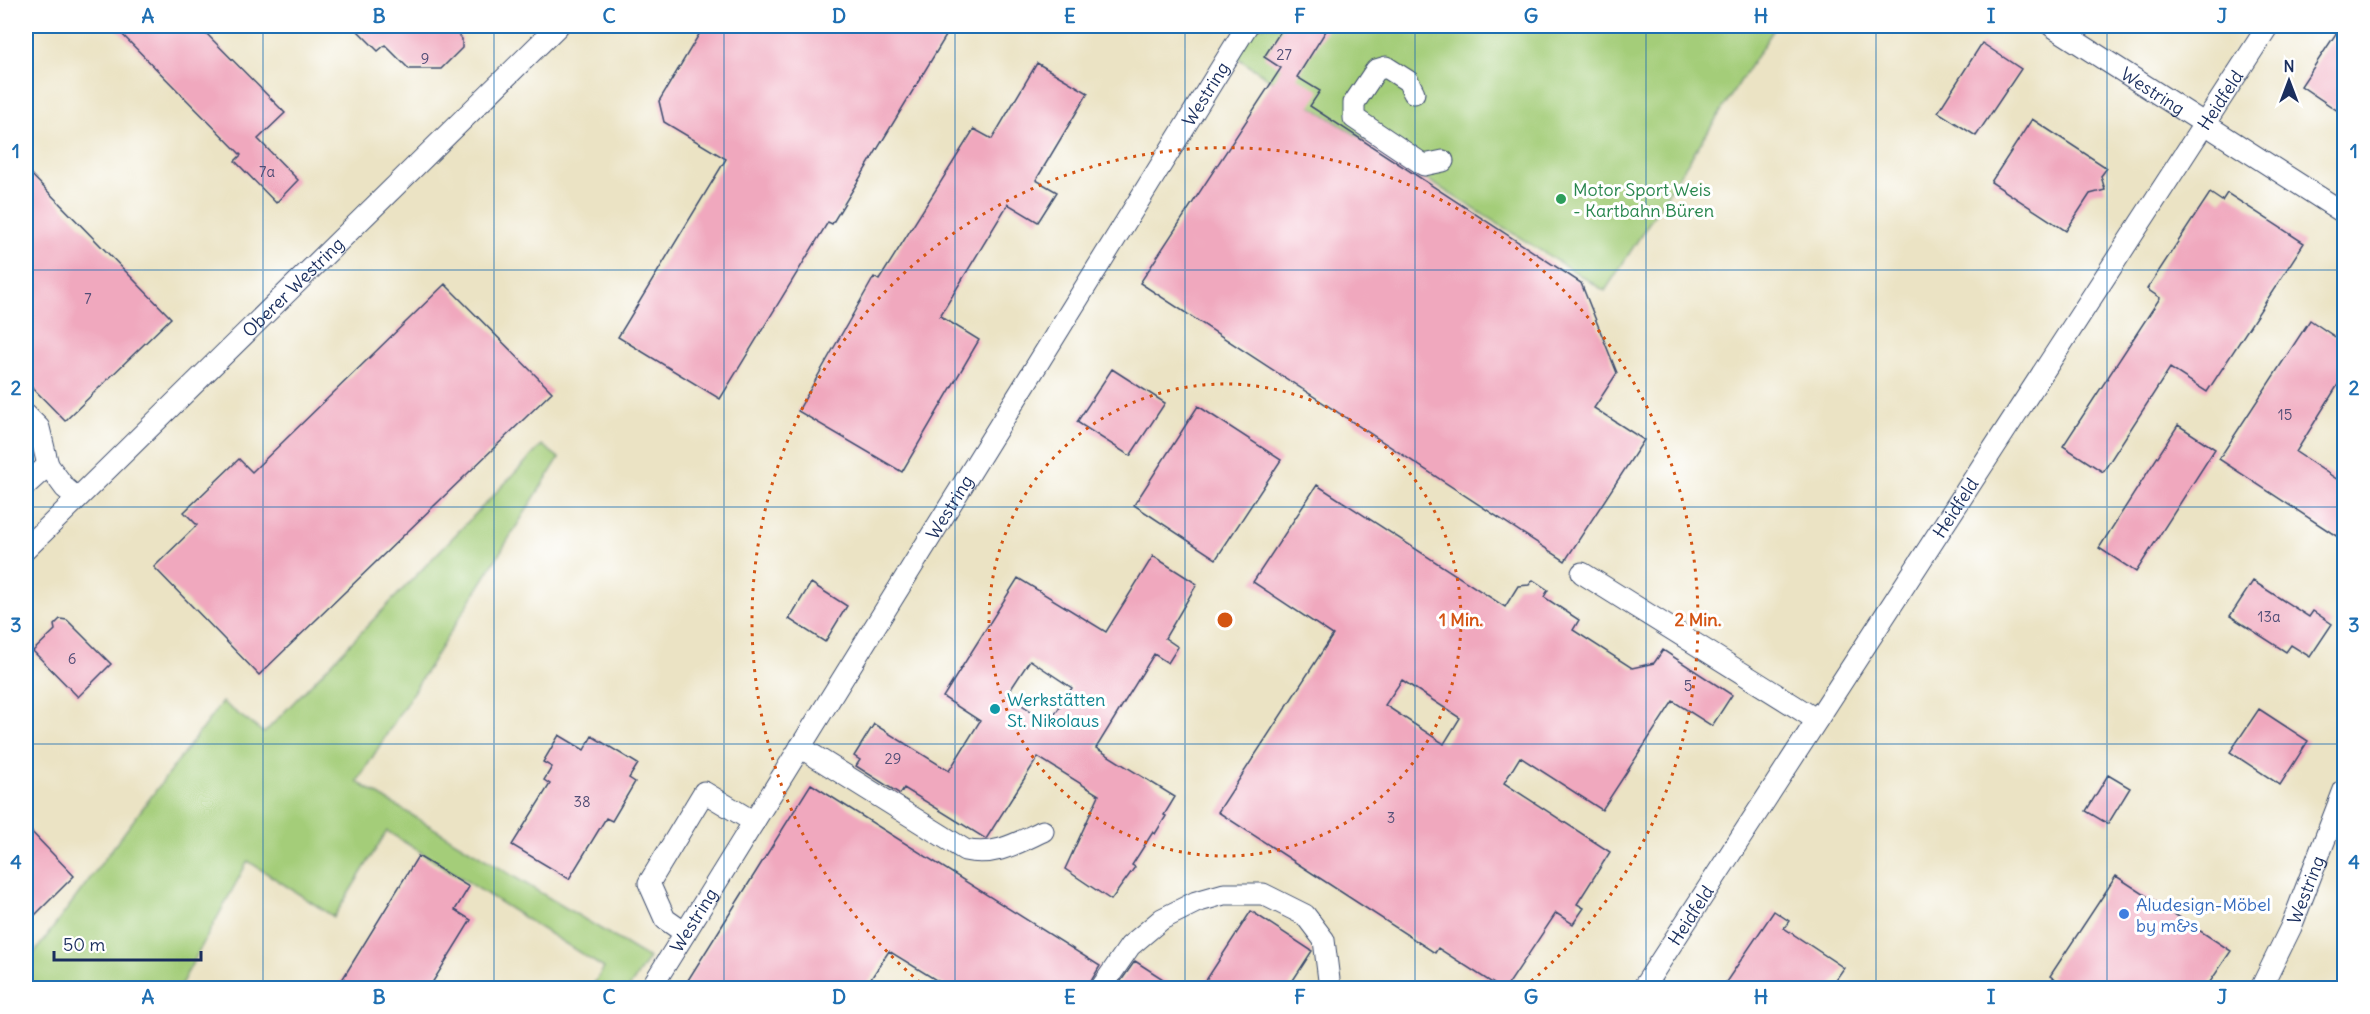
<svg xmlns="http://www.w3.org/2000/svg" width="2370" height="1014" font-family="Delius,sans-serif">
<rect width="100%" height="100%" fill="#fff"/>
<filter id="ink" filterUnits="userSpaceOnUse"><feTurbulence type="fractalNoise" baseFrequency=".0167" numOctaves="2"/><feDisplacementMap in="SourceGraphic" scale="12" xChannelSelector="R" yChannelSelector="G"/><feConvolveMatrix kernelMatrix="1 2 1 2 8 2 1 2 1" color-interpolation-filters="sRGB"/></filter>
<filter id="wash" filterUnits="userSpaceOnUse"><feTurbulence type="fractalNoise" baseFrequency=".008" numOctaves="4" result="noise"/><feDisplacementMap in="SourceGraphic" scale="24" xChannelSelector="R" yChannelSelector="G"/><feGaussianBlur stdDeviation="1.35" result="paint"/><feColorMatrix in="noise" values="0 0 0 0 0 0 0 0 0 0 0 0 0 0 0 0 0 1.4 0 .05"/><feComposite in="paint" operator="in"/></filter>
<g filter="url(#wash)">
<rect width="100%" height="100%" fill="#ebe3c4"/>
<path fill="#a4cd79" stroke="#607e6c" stroke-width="1.5" d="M1256 26H1776L1605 291 1310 106 1236 57Z
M542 445 559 458 357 782 649 958 629 988H591L604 968 387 831 334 917 248 861 179 988H26V964L222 702 264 733Z"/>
<g id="blocks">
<path fill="#f0a8be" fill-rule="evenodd" d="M114 26H199L285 113 258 139 298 180 276 203 235 161 241 155Z
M353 26H441L443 28 452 29 462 39V48L441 69H409L385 45 378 51Z
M704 26H952L832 224 828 222 720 399 618 337 726 159 664 122 659 101Z
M1284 26H1329L1297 77 1320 91 1310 106 1581 283 1617 373 1594 408 1644 440 1565 561 1140 283 1281 68 1264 57Z
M2341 26H2344V115L2301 86Z
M1982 43 2021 69 1976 136 1938 112Z
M1037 63 1088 93 1036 180 1057 192 1038 222 1008 204 940 316 979 340 902 472 798 411 874 277 879 280 974 129 992 139Z
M2032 119 2107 168 2101 176 2105 190 2090 194 2066 231 1991 182Z
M26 169 171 318 65 421 26 381Z
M2210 193 2222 201 2227 193 2304 243 2207 392 2170 368 2103 472 2063 446 2160 298 2147 289Z
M445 284 552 392 259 675 154 567 197 525 184 512 239 459 252 472Z
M2310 320 2344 343V375L2296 452 2344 484V541L2219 459Z
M1112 369 1165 403 1130 456 1077 422Z
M1198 406 1281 460 1216 559 1134 505Z
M2178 425 2215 449 2136 572 2099 548Z
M1317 485 1505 607 1518 586 1529 585 1533 580 1548 590 1544 597 1579 620 1573 630 1632 668 1654 663 1663 650 1732 695 1712 726 1673 701 1602 810 1520 757 1504 783 1610 852 1577 904 1584 908 1573 924 1556 913 1506 988H1500L1438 948 1435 953 1218 812 1333 635 1253 582ZM1402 680 1460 718 1444 744 1385 705Z
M1153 556 1197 584 1165 638 1178 647 1168 663 1154 654 1096 748 1175 797 1164 815 1166 816 1155 834 1153 832 1132 865 1135 867 1111 900 1065 869 1099 795 1038 757 986 839 904 788 900 794 856 766 860 760 854 756 874 724 949 771 980 721 943 697 1018 578 1106 632ZM1030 660 1072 688 1049 723 1007 695Z
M2253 581 2309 617 2313 611 2332 624 2310 657 2291 645 2286 652 2230 616Z
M811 583 847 606 825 642 789 619Z
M60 619 67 620 111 664 78 697 33 651 55 630 54 625Z
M2259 709 2308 741 2280 785 2230 752Z
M559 735 584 750 592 736 638 764 629 778 635 782 612 821 606 818 569 879 512 845 550 784 544 780 552 767 543 762Z
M2108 775 2130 788 2108 824 2086 811Z
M811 784 1100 966 1091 981 1088 988H949L889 951 865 988H683Z
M26 826 74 876 26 924Z
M418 856 469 887 455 910 471 920 429 988H337Z
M2116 876 2231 951 2206 988H2068L2050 976Z
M1251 911 1312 951 1288 988H1201Z
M1774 911 1789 921 1784 928 1844 968 1830 988H1722Z
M1135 961 1177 988H1116Z"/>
</g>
</g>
<g filter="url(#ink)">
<use href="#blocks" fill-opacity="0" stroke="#3a4a6d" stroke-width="1.5"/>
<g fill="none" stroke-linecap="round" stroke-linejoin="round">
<g stroke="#3a4a6d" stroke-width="23">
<g id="minor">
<path id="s1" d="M2052 26 2344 213"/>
<path d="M1414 93 1408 81 1386 67 1376 70 1354 103V118L1424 165 1443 161"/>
<path d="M26 415 39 428 48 465"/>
<path d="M26 485 48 465 65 488 77 498"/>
<path id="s2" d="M26 549 558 26"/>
<path d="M1582 573 1817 720"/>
<path d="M800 747 965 850C994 857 1017 843 1043 831"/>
<path d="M685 933 665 919 649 883 704 792 754 822"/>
<path id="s3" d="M651 988 1247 26"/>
<path d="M1101 988 1130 946 1162 919 1196 902 1224 894H1263L1305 915 1324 940 1330 988"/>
<path id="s4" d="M1643 988 2268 26"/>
<path id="s5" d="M2261 988 2291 927 2344 790"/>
</g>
</g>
<use href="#minor" stroke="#fff" stroke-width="21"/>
</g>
</g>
<path fill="none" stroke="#1f6fb2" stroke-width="1.5" stroke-opacity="0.55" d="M263 26V988M494 26V988M724 26V988M955 26V988M1185 26V988M1415 26V988M1646 26V988M1876 26V988M2107 26V988M26 270H2344M26 507H2344M26 744H2344"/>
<g fill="none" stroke="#d45514" stroke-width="3" stroke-dasharray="3 6">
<circle cx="1225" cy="620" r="236"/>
<path d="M927 988A473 473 0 1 1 1523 988"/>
</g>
<circle fill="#2e9e5b" stroke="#fff" stroke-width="2" cx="1561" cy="199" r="6"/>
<circle fill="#0f9aa8" stroke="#fff" stroke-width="2" cx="995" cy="709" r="6"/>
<circle fill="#3f7fe0" stroke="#fff" stroke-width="2" cx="2124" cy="914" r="6"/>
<g text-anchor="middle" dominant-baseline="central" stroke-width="6" stroke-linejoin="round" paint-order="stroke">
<g font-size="15" fill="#504d76">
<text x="1284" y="54">27</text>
<text x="425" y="58">9</text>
<text x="267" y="171">7a</text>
<text x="88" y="298">7</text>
<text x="2285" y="414">15</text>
<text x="2269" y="616">13a</text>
<text x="72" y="658">6</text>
<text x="1688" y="685">5</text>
<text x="893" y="758">29</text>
<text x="582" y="801">38</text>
<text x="1391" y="817">3</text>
</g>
<g font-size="18" fill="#1b2f5e" stroke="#fff">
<text stroke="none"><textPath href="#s1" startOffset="120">Westring</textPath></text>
<text stroke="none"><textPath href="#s3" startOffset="1052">Westring</textPath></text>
<text stroke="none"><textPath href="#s4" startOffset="1059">Heidfeld</textPath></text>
<text stroke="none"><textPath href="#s2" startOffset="374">Oberer Westring</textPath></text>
<text stroke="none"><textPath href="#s3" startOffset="566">Westring</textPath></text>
<text stroke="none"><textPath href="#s4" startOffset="573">Heidfeld</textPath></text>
<text stroke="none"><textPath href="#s5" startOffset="108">Westring</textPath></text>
<text stroke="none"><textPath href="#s4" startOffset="87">Heidfeld</textPath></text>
<text stroke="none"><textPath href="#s3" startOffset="80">Westring</textPath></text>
</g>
<g font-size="18" fill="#27864d" stroke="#fff" text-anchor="start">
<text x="1573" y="189">Motor Sport Weis<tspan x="1573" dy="21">- Kartbahn Büren</tspan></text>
</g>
<g font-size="18" fill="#0d838f" stroke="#fff" text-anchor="start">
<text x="1007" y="699">Werkstätten<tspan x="1007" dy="21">St. Nikolaus</tspan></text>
</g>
<g font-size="18" fill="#366cbe" stroke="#fff" text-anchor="start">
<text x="2136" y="904">Aludesign-Möbel<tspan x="2136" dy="21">by m&amp;s</tspan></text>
</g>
</g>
<circle cx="1225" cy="620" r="9" fill="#d45514" stroke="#fff" stroke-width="3"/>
<g font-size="18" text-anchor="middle" font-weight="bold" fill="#d45514" stroke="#fff" stroke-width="6" stroke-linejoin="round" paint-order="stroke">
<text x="1461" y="626">1 Min.</text>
<text x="1698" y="626">2 Min.</text>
</g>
<rect width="2370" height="1014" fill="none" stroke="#fff" stroke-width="66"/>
<g transform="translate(2289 81)" stroke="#ffffff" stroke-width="4.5" paint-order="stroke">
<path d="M0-4.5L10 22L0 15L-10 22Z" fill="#1b2f5e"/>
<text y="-9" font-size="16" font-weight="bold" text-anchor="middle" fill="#1b2f5e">N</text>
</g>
<path d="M54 951v9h147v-9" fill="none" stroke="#1b2f5e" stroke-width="3"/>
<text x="63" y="951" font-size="18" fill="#1b2f5e" stroke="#ffffff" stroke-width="4.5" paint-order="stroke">50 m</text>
<rect x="33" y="33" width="2304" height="948" fill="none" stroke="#1f6fb2" stroke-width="2"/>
<g font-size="20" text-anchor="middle" font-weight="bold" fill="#1f6fb2">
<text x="148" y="23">A</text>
<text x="379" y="23">B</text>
<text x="609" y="23">C</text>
<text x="839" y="23">D</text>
<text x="1070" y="23">E</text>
<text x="1300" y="23">F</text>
<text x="1531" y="23">G</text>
<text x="1761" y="23">H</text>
<text x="1991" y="23">I</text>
<text x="2222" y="23">J</text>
<text x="16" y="158">1</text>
<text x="2354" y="158">1</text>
<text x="16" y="395">2</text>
<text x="2354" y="395">2</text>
<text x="16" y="632">3</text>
<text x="2354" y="632">3</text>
<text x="16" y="869">4</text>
<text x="2354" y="869">4</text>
<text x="148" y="1004">A</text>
<text x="379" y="1004">B</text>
<text x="609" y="1004">C</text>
<text x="839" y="1004">D</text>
<text x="1070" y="1004">E</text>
<text x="1300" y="1004">F</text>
<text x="1531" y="1004">G</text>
<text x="1761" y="1004">H</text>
<text x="1991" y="1004">I</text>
<text x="2222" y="1004">J</text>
</g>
</svg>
